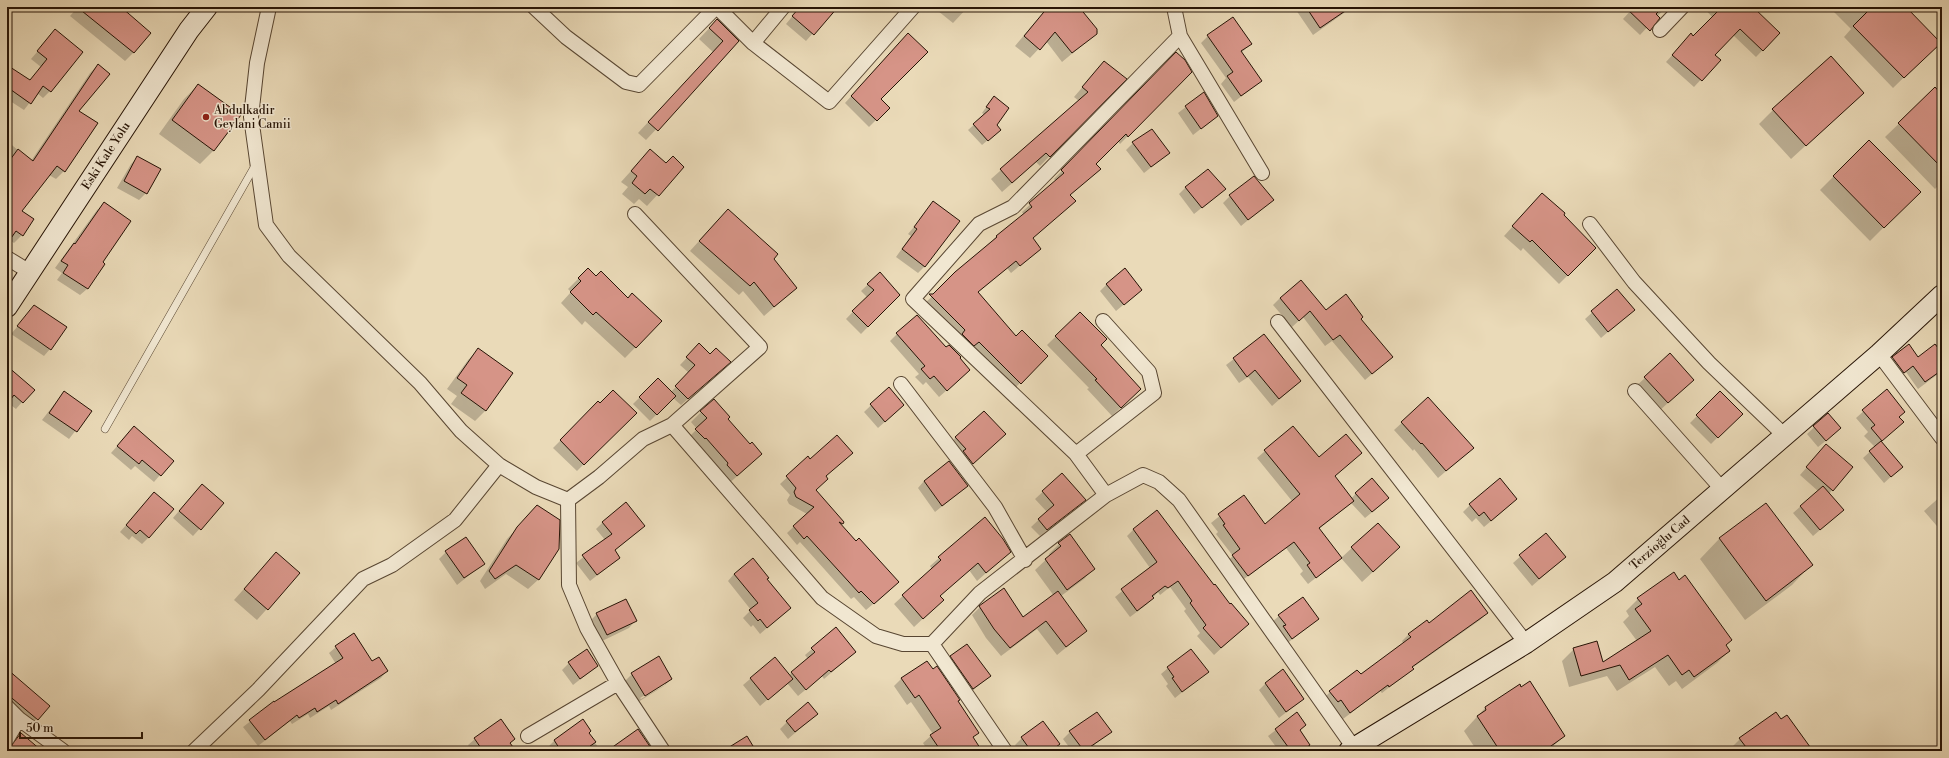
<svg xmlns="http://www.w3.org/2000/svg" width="1949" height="758" font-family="'Libre Bodoni',serif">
<rect width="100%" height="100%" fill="#eadab8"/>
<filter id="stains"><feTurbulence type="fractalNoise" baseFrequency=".005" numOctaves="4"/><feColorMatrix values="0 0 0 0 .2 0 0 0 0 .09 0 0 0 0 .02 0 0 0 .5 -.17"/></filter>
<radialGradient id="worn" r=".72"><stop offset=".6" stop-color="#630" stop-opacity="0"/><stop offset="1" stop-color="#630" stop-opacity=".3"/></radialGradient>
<path fill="#0003" fill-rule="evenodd" d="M78 7H126L123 11 134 52 125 61 70 16Z
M162 7H171L167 11Z
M800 7H836L806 41 786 24Z
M933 7H968L953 23Z
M1048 7H1078L1098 32 1062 62 1046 41 1030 58 1015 46Z
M1294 7H1359L1354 11 1351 8 1313 35Z
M1634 7H1666L1640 35 1623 19Z
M1703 7H1752L1779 33 1756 57 1733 35 1714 55 1719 60 1694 87 1666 62 1684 42 1693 37 1713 18Z
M1829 7H1905L1939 43 1893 88 1844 37 1851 29Z
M717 20 738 42 646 140 638 133 713 52 699 39Z
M55 31 50 91 43 98 37 93 24 110 7 99V66L29 81 41 67 31 59Z
M1208 36 1251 44 1241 53 1261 81 1234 102 1221 84 1226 78 1201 43Z
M901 41 880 99 888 108 869 127 845 103Z
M1176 53 1191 72 1120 144 1118 141 1095 164 1091 176 1070 195 1032 239 1040 249 1011 273 1007 268 977 293 1016 337 1047 356 1012 391 924 304 997 236 1024 215 1022 212 1056 181 1054 179Z
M1104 62 1125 79 1040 166 1036 162 1002 192 991 179 1079 101 1074 97Z
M98 65 78 111 96 123 64 171 56 179 49 175 20 211 22 235 14 243 8 239 7 241V141L31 161 90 73Z
M198 85 214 150 200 164 159 134 184 99Z
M1935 89 1942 96V182L1935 189 1885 137Z
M1863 93 1791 159 1759 124 1773 110Z
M1203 94 1217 116 1193 135 1178 113Z
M989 103 995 125 994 135 982 145 968 130 985 115 982 113Z
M1869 141 1919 192 1870 241 1820 190Z
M1133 143 1169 153 1144 173 1126 150Z
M138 157 146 193 139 200 117 188 131 164Z
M640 161 683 167 647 206 639 199 634 204 622 194 628 187 621 182Z
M1186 187 1225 189 1194 214 1179 194Z
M1230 196 1272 200 1241 226 1223 203Z
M934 203 925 266 918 273 896 257 911 236 908 234Z
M1534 203 1595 248 1559 284 1523 248 1521 251 1504 236Z
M104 204 101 263 103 264 87 289 80 295 57 280 62 273 55 268 97 210Z
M718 220 773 259 796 288 764 316 743 291 739 295 690 251Z
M588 269 596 277 661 321 625 358 585 321 582 325 561 303 571 292 568 289Z
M880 273 899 295 861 334 846 319 867 297 861 291Z
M1107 284 1134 296 1116 311 1100 291Z
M1617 290 1633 310 1601 338 1585 319Z
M1280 298 1360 319 1385 363 1365 380 1332 341 1325 346 1303 317 1292 327 1273 305Z
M30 312 50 349 44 356 11 334Z
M1080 313 1131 398 1112 416 1087 389 1089 388 1047 345Z
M897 334 946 349 959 358 962 377 939 397 926 382 923 385 915 377 919 374 890 341Z
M1264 336 1300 381 1272 406 1248 377 1239 383 1226 365Z
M1942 340V371L1918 389 1906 372 1896 379 1886 365 1909 346 1918 358Z
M699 345 722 369 681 405 673 398 650 421 633 404 658 379 671 392 689 373 680 365Z
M478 350 512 373 485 411 475 421 451 404 457 396 447 389 468 360Z
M1670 355 1682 390 1657 413 1634 388Z
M7 367 22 402 16 409 7 402Z
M889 388 896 412 878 428 864 412Z
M1886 391 1898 417 1895 429 1880 442 1894 474 1884 483 1863 458 1875 447 1864 436 1868 432 1856 418Z
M64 392 91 411 69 439 42 420Z
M1720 393 1741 414 1711 444 1690 423Z
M1428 399 1465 455 1438 478 1414 449 1413 451 1394 430Z
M598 403 635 413 577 471 553 448Z
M701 412 727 419 751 464 726 486 686 440 697 429 691 422Z
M1828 414 1833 435 1818 447 1807 434Z
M1293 427 1351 499 1356 493 1381 505 1365 518 1351 503 1319 529 1341 558 1308 584 1300 574 1303 571 1286 548 1240 582 1225 563 1233 556 1216 534 1218 532 1211 523 1243 497 1265 526 1292 501 1257 458Z
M127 435 160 475 154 482 135 466 131 470 111 453Z
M956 437 994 445 962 474 946 448Z
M1820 452 1832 490 1829 494 1835 517 1813 536 1793 513 1818 491 1800 475Z
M808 458 825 477 815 490 843 522 841 525 891 589 866 610 854 597 851 599 800 542 797 545 787 533 807 514 789 504 787 500 790 495 780 484Z
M1062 474 1085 500 1040 536 1031 527 1047 512 1035 499Z
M924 481 967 486 935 512 918 488Z
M195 492 223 503 193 536 173 518Z
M154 493 149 537 142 544 132 536 129 540 120 532Z
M1942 495V532L1924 511Z
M1766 504 1811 565 1792 585 1745 620 1700 559 1719 539Z
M1470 505 1509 506 1484 527 1476 518 1472 522 1463 512Z
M537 506 539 579 528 589 506 574 485 589 480 581 507 539Z
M985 519 1010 552 977 581 969 570 939 596 943 600 914 627 894 604 932 569 930 566 939 558Z
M603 522 637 532 614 551 619 558 590 581 576 563 605 540 596 529Z
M1378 524 1388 558 1362 582 1341 558Z
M1134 529 1230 606 1241 630 1214 655 1197 636 1200 633 1184 611 1186 609 1170 587 1160 595 1158 592 1146 605 1130 617 1115 597 1150 568 1127 536Z
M1546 534 1565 557 1532 586 1513 563Z
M1059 544 1094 568 1084 579 1061 596 1086 631 1057 655 1037 629 1001 656 986 638 972 615 980 607 1023 618 1054 596 1035 570 1050 556 1049 554Z
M446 552 483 564 457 585 439 559Z
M276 553 299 573 257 620 234 600Z
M734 574 766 579 790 608 760 634 753 625 751 627 743 618 751 610 728 581Z
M1638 599 1725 645 1729 651 1717 663 1682 689 1676 681 1669 686 1655 667 1617 691 1607 676 1569 687 1562 661 1574 649 1602 663 1637 641 1623 622 1629 616 1626 611Z
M1487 613 1480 620 1412 668 1405 675 1382 693 1380 691 1343 719 1333 706 1330 709 1323 699 1330 692 1360 676 1404 644 1402 641 1409 634Z
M597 614 635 621 629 628 600 642 590 621Z
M1279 616 1318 619 1285 645 1272 622Z
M336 647 387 671 381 678 331 710 329 706 310 718 308 714 292 724 290 721 258 746 243 727 274 703 336 664 329 653Z
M812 649 855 652 824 679 822 676 798 696 787 683 760 706 743 685 775 658 789 675 808 659 805 655Z
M951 657 990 676 966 696 944 664Z
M569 663 597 666 573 685 562 670Z
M1168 668 1207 672 1175 698 1166 686 1168 684 1161 674Z
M632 674 671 679 664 686 638 702 625 681ZM665 683V685L641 699 640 698Z
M902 678 957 701 977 733 972 738 981 751H928L923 743 933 734 911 702 907 705 894 686Z
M7 683 48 706 30 726 7 706Z
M1266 683 1303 699 1279 718 1259 690Z
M1485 708 1564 736 1548 751H1477L1464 731Z
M817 714 788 739 780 729 787 722Z
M1297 714 1305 725 1299 731 1309 745 1303 751H1279L1268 736Z
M583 721 588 733 601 751H550L548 747 554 741Z
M1070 732H1110L1087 751H1072L1063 739Z
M1022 738 1059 744 1052 751H1019L1015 745Z
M475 739H514L509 744 514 751H472L468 745Z
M1740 739 1811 751H1728Z"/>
<path fill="#d69487" stroke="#271406" d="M77 7H121L151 33 134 53Z
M800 7H838L814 35 792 16Z
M1048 7H1079L1097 29V34L1072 53 1055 32 1040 50 1024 36Z
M1306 7H1351L1320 28Z
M1625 7H1663L1656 14 1660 18 1650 31Z
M1722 7H1753L1780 33 1763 51 1740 29 1715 55 1721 60 1702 81 1672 55 1691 33 1693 36Z
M1872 7H1906L1941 43 1904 78 1853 26Z
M1233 17 1252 44 1241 51 1262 81 1241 96 1227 76 1233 72 1207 35Z
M717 19 739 41 658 131 648 122 723 41 709 28Z
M55 29 83 52 51 92 43 86 31 104 7 87V65L30 80 47 59 37 51Z
M908 33 928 52 881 99 890 108 877 121 851 96Z
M1176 52 1185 60 1192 72 1128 137 1126 134 1096 164 1101 169 1070 195 1076 201 1033 238 1041 249 1020 266 1016 261 978 292 1016 336 1022 330 1048 356 1021 384 979 342 974 346 962 334 965 330 929 294H933L955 272 997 237 996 236 1032 207 1029 203 1064 173 1061 170Z
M1831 56 1864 93 1806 146 1772 109Z
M1104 61 1127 79 1050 157 1046 153 1012 183 1000 169 1088 92 1082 87Z
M98 64 110 74 79 111 98 123 65 172 57 166 22 211 34 219 23 236 16 231 7 244V164L18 149 33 161Z
M198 84 241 115 214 151 172 120Z
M1935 87 1942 95V168L1898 123Z
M1204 92 1218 116 1201 129 1185 106Z
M994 96 1009 108 997 125 1001 130 988 141 973 124 990 109 986 107Z
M1152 129 1170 153 1151 167 1132 142Z
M1869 140 1921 192 1884 228 1833 176Z
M650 149 666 163 673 156 684 167 659 196 650 189 645 194 632 183 637 176 631 171Z
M137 156 161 169 147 194 124 181Z
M1208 169 1226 189 1202 208 1185 187Z
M1254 176 1274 200 1248 220 1229 195Z
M1542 193 1565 213 1564 215 1596 248 1568 276 1532 240 1530 242 1512 226Z
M933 201 960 221 925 267 902 249 917 229 914 227Z
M104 202 131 221 103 262 105 264 88 289 63 273 68 265 61 261 74 243 75 244Z
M728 209 778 254 774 259 797 288 774 307 754 282 750 286 699 241Z
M588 268 596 276 601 271 628 298 632 293 662 321 636 348 596 312 593 315 570 292 581 281 578 278Z
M1125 268 1142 290 1124 305 1106 284Z
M880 272 900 295 868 327 852 311 874 290 867 284Z
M1301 280 1326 310 1346 294 1363 317 1361 319 1393 357 1372 374 1340 335 1333 340 1310 311 1299 321 1280 298Z
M1617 289 1635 310 1608 332 1591 311Z
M34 305 67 327 51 350 17 326Z
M1080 312 1107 339 1101 345 1141 389 1121 408 1095 380 1097 379 1055 336Z
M917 315 946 347 949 345 961 357 960 358 970 370 947 391 934 376 930 379 921 369 925 366 896 333Z
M1264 334 1301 381 1279 399 1255 370 1247 377 1233 358Z
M699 343 710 354 716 348 731 362 688 399 675 386 695 365 686 357Z
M1909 344 1918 357 1935 344 1942 353V370L1925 382 1913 366 1904 373 1892 357Z
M478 348 513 373 486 411 461 393 467 385 457 378Z
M1670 353 1694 380 1668 403 1644 377Z
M7 366 35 390 23 403 14 395 7 404Z
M658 378 676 396 657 415 639 397Z
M889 387 904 405 885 422 870 404Z
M1887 389 1905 412 1899 417 1904 422 1882 441 1871 428 1875 425 1862 410Z
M613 390 637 413 584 465 560 440 598 401 600 403Z
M64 391 92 411 77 432 49 413Z
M1720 391 1743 414 1718 438 1696 415Z
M1428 397 1474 448 1446 471 1422 443 1421 444 1401 422Z
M714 399 730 417 728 419 750 444 752 442 762 454 737 476 727 465 728 463 706 438 705 439 695 429 707 418 700 411Z
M984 411 1006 434 973 464 963 451 966 449 955 437Z
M1828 413 1841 428 1826 441 1813 426Z
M134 426 174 461 161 476 142 460 139 464 117 446Z
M1293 426 1319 457 1346 434 1362 453 1335 476 1354 501 1319 528 1342 558 1316 578 1307 565 1310 563 1294 542 1248 576 1232 555 1240 549 1223 525 1225 524 1218 514 1244 495 1265 524 1300 494 1264 450Z
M837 435 853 453 826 476 828 479 816 490 844 522 843 524 839 522 856 541 859 538 899 582 874 604 861 591 859 593 807 536 804 539 793 526 814 507 796 497 794 492 796 488 786 476 808 456 810 459Z
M1881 441 1903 467 1891 477 1869 451Z
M1826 444 1853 467 1833 491 1806 467Z
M949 461 968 486 942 506 924 481Z
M1062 473 1086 500 1047 530 1038 519 1054 505 1042 491Z
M1372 478 1389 498 1372 512 1355 493Z
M1500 478 1517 499 1491 521 1484 512 1479 516 1469 504Z
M202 484 224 503 201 530 179 511Z
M1823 486 1844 510 1820 530 1800 506Z
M154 492 174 509 149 538 140 530 136 534 126 525Z
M626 502 645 526 615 550 620 558 597 575 582 555 612 534 602 522Z
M1766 503 1813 565 1766 601 1719 538Z
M537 505 560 520 559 549 539 580 516 565 495 579 489 571 517 527Z
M1157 510 1214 585 1215 584 1230 604 1231 603 1249 624 1221 648 1203 628 1206 625 1190 603 1192 601 1178 581 1168 588 1165 586 1152 596 1154 598 1137 611 1121 589 1157 562 1133 529Z
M985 517 1003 539 1011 552 986 573 978 563 940 596 944 600 923 619 902 595 941 560 938 557Z
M1378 523 1400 547 1373 572 1351 547Z
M1546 533 1566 557 1539 579 1519 555Z
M1070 534 1095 569 1067 590 1045 559 1061 546 1058 543Z
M466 537 485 564 464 578 445 551Z
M276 552 300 573 268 610 244 589Z
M753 558 769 578 767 579 791 608 767 628 760 619 758 621 749 610 758 603 734 574Z
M1674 572 1679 580 1685 575 1732 640 1726 645 1730 651 1694 677 1689 670 1682 675 1668 655 1629 680 1620 665 1581 676 1573 648 1597 641 1603 662 1651 631 1635 609 1642 604 1637 598Z
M1004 588 1023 617 1058 591 1087 631 1066 647 1046 621 1010 648 994 629 979 606Z
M1471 590 1488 613 1412 667 1414 669 1389 687 1388 685 1350 713 1341 700 1338 702 1329 691 1357 670 1361 674 1411 637 1408 634 1427 620 1429 623Z
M1303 597 1319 619 1292 639 1283 626 1286 625 1278 615Z
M626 599 637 621 607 635 596 613Z
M836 627 856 652 831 672 829 670 806 690 791 672 815 652 811 648Z
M354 633 372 661 379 657 388 671 338 704 336 700 317 712 315 708 299 718 297 715 265 740 249 720 274 701V702L343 658 335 646Z
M967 644 991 676 973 689 950 656Z
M587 649 598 666 580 679 568 662Z
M1191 649 1209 672 1182 692 1172 678 1174 677 1167 667Z
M659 656 672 679 645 696 631 673Z
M775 657 793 679 768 700 750 678Z
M927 661 933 669 937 666 960 700 958 701 979 733 973 737 982 751H941L930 735 941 728 919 695 915 698 901 678Z
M7 669 50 706 38 720 7 694Z
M1283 669 1304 699 1286 712 1265 683Z
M1530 681 1565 736 1544 751H1500L1477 716 1486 710 1485 707 1520 684 1521 687Z
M808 702 818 714 795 732 786 721Z
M1097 712 1112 732 1084 751 1069 731Z
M1297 712 1306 725 1300 730 1310 745 1302 751H1291L1275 729Z
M1776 712 1781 719 1787 715 1813 751H1749L1739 738Z
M501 719 515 739 510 743 516 751H483L474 738Z
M583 719 591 731 589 733 596 742 583 751H561L554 740Z
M1043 721 1060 744 1051 751H1031L1021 737Z
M638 729 653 751H607Z
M21 733 42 751H7Z
M747 736 756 751H723Z"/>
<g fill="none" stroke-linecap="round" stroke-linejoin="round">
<g stroke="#584632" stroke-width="8">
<path id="lane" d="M105 429 256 164"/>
</g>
<g stroke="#584632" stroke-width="16">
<path id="street" d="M269 7 257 63 251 117 266 225 289 256 420 383 461 431 499 465 536 487 568 500 599 477 643 439 672 425 822 598 876 636 903 644H932L980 593 1106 495 1143 475 1159 482 1179 500 1354 748
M534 7 566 37 626 82 639 85 716 7
M717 7 753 43 829 102 913 7
M1174 7 1180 36 1262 173
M1660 30 1682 7
M753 43 783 7
M635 214 760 347 672 425
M1590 224 1634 282 1709 363 1784 435
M7 258 30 272
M1278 322 1526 643
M1879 354 1942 438
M901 384 995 507 1025 560
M1635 391 1722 489
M1076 454 1154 393 1149 372 1103 321
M1106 495 1076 454 913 299 979 224 1013 207 1180 36
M568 500 569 585 587 628 618 683 663 751
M932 644 1005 751
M7 707 19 719 63 751
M528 736 618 683
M7 739 19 719
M194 751 258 690 363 579 392 565 455 520 499 465"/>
</g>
<g stroke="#271406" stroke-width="22">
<path id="secondary" d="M7 307 189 30 207 7
M1349 751 1526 643 1615 582 1879 354 1942 295"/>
</g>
<use href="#lane" stroke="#f1e7d1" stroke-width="7"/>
<use href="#street" stroke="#f1e7d1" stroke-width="14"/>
<use href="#secondary" stroke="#f1e7d1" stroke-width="20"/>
</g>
<circle fill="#8f2418" stroke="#f1e7d1" stroke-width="1.5" cx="206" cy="117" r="4"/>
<g text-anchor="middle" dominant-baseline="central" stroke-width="3" stroke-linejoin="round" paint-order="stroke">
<g font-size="12" fill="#271406" stroke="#f1e7d1" text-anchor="start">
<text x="214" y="110">Abdulkadir<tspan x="214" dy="14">Geylani Camii</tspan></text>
</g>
<g font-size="12" fill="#271406" stroke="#f1e7d1">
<text transform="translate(106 156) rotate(-57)">Eski Kale Yolu</text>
<text transform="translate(1660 543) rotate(-41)">Terzioğlu Cad</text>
</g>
</g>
<rect width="1949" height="758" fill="none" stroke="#eadab8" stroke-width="24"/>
<rect x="8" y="8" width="1933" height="742" fill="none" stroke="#271406" stroke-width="2"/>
<rect x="12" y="12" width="1925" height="734" fill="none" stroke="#271406"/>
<path d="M20 732v6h122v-6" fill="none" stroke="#271406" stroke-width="2"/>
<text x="26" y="732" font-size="12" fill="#271406" stroke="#f1e7d1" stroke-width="3" paint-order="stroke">50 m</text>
<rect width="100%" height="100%" filter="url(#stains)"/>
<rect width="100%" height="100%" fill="url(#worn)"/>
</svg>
